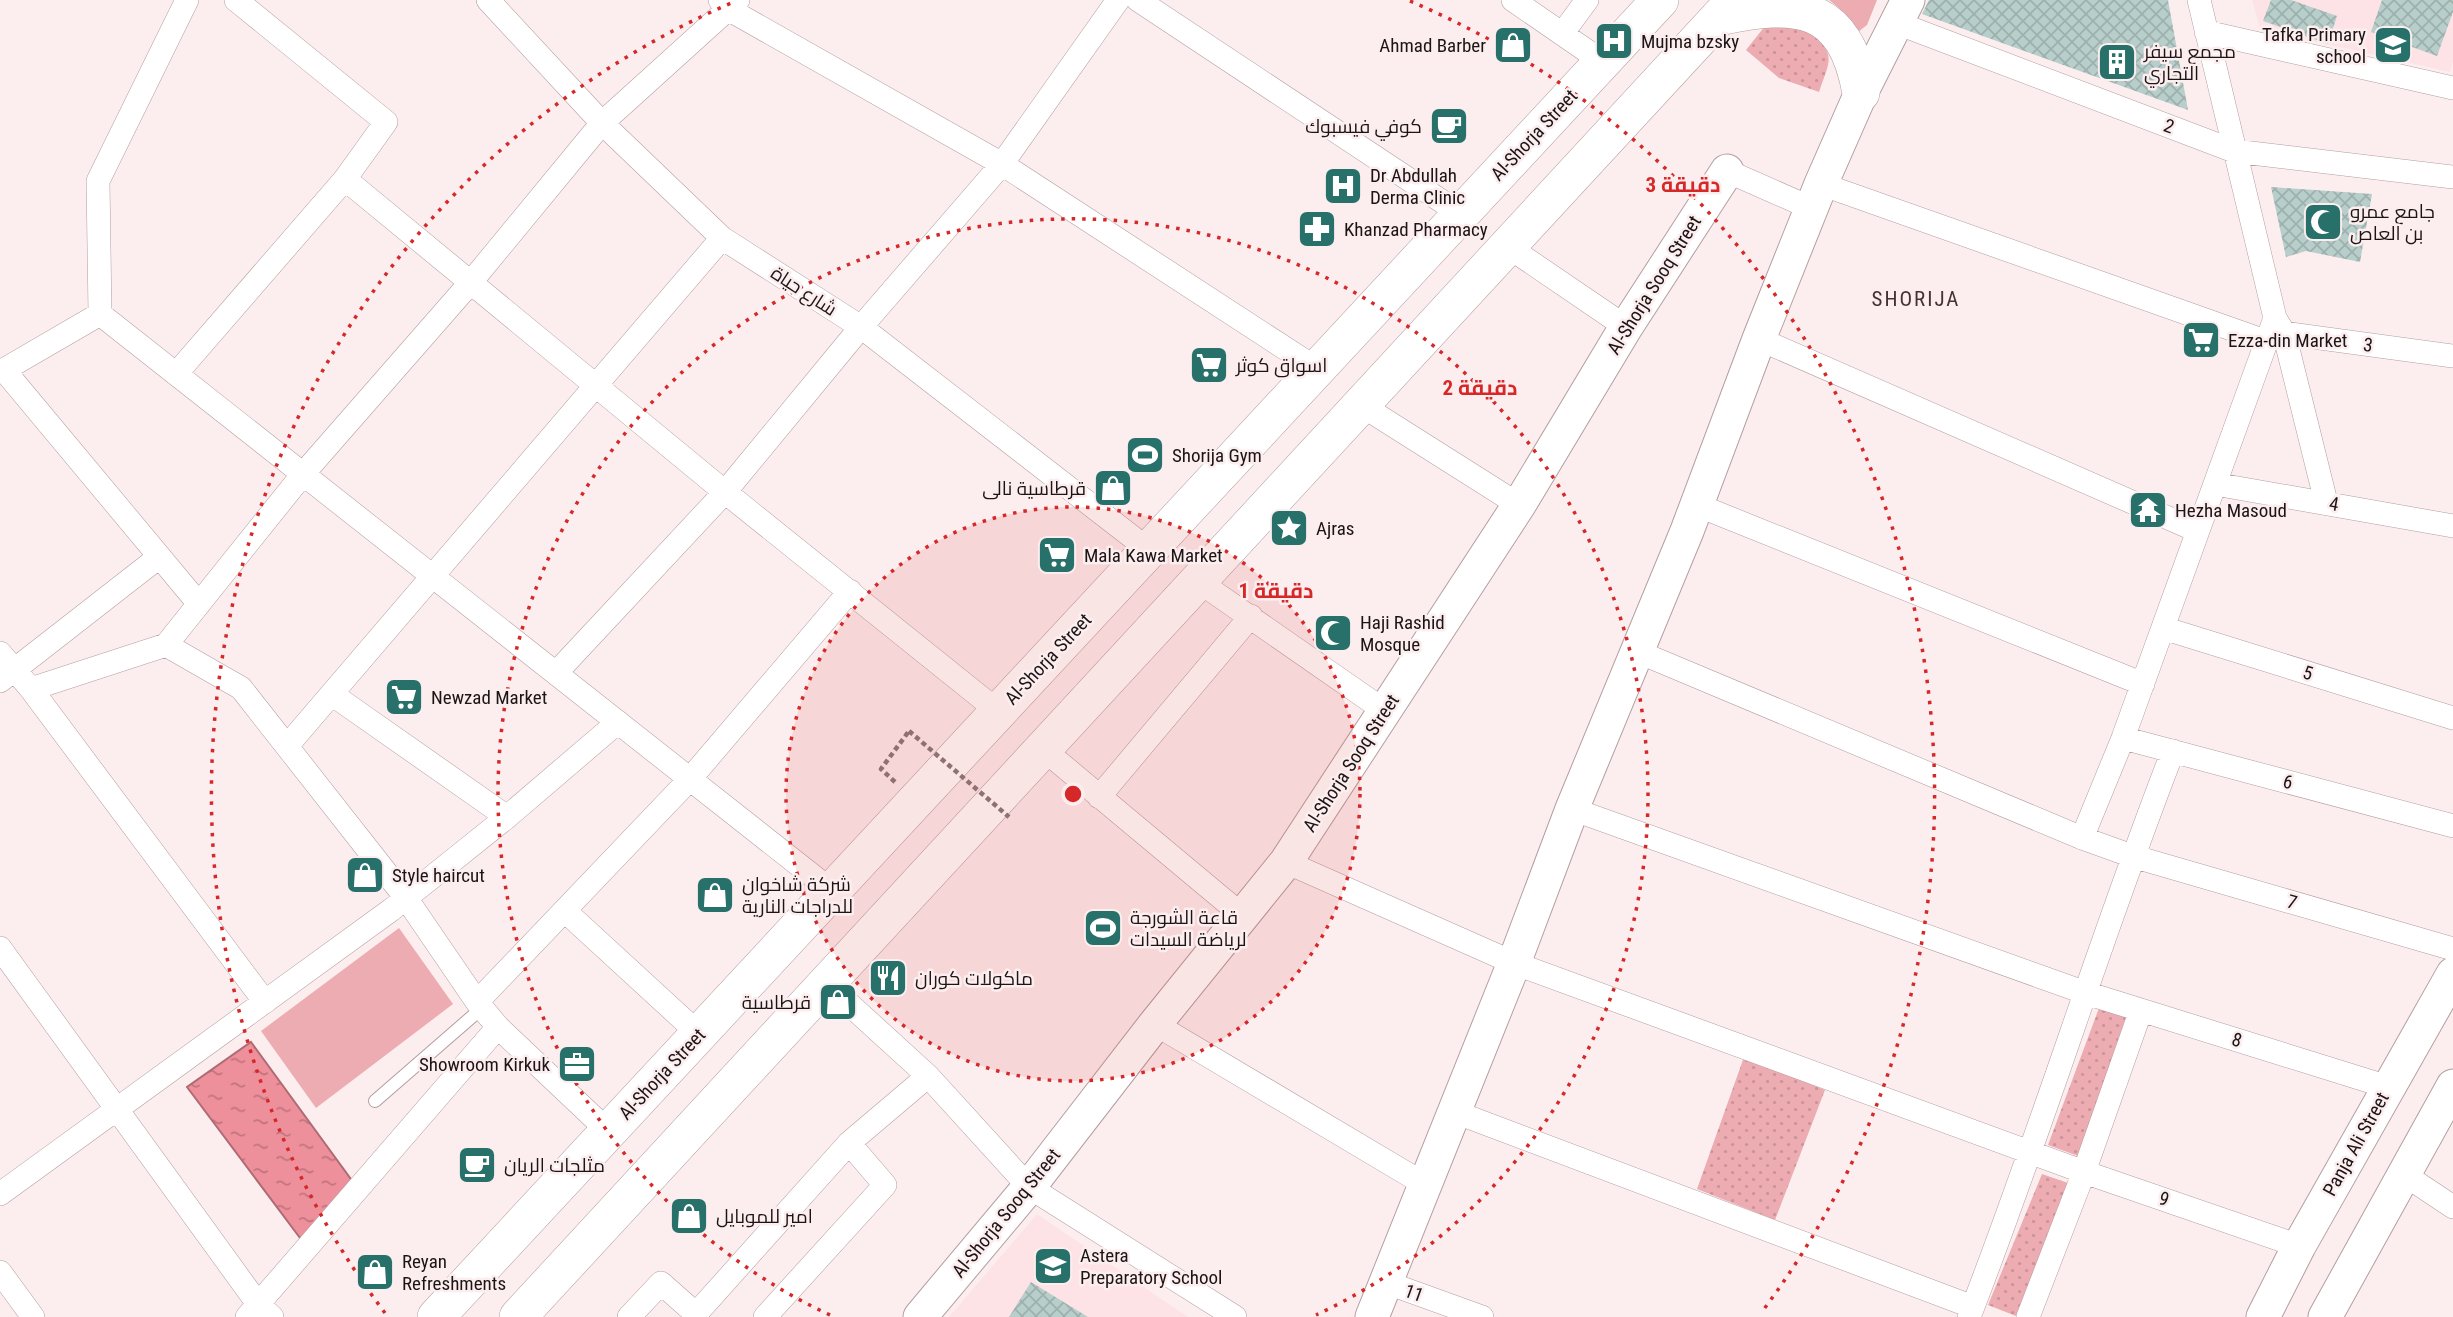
<svg xmlns="http://www.w3.org/2000/svg" width="2453" height="1317" font-family="'Roboto Condensed',Cairo,sans-serif">
<defs>
<pattern id="grass-dots" width="8" height="8" patternUnits="userSpaceOnUse" patternTransform="scale(1.75)"><rect width="8" height="8" fill="#ecacb1"/><path d="M2 2h.1M6 6h.1" fill="none" stroke="#ca9397" stroke-width="1.8" stroke-linecap="round"/></pattern>
<pattern id="water-ripples" width="26" height="14" patternUnits="userSpaceOnUse" patternTransform="scale(1.75)"><rect width="26" height="14" fill="#ee909b"/><path d="M2 4q2-2 4 0t4 0M15 11q2-2 4 0t4 0" fill="none" stroke="#c0747d"/></pattern>
<pattern id="building-cross-hatch" width="8" height="8" patternUnits="userSpaceOnUse" patternTransform="scale(1.75)"><rect width="8" height="8" fill="#b7cecb"/><path d="M0 0l8 8M0 8l8-8" fill="none" stroke="#9db0ad"/></pattern>
</defs>
<rect width="100%" height="100%" fill="#fceeef"/>
<path fill="#fde3e5" d="M2252 0H2453V62L2450 72 2260 29Z
M1037 1214 1188 1317H949Z"/>
<path fill="url(#grass-dots)" d="M1769 21 1808 26C1835 58 1832 54 1819 92L1779 78 1746 50Z
M2099 1008 2126 1017 2078 1156 2048 1145Z
M1744 1057 1825 1090 1775 1220 1697 1189Z
M2042 1174 2068 1183 2016 1316 1988 1305Z"/>
<path fill="#ecacb1" d="M1829 0H1877L1867 25 1858 32 1838 7Z
M399 928 453 1004 316 1108 261 1031Z"/>
<path fill="url(#water-ripples)" stroke="#af6b73" stroke-width="2" d="M251 1042 353 1182 303 1242 187 1087Z"/>
<path fill="url(#building-cross-hatch)" d="M1929 0H2168L2188 110 1922 14Z
M2271 0H2291L2337 16 2328 44 2263 21Z
M2382 0H2453V12L2437 56 2371 32Z
M2271 187 2372 194 2360 262 2306 251 2286 257Z
M1031 1282 1088 1317H1009Z"/>
<g fill="none" stroke-linecap="round" stroke-linejoin="round">
<g stroke="#b49ea0" stroke-width="14">
<path id="lane" d="M375 1101 482 1008"/>
</g>
<g stroke="#b49ea0" stroke-width="24">
<path id="street" d="M488 0 602 123 722 238 861 327 1149 550
M720 0 728 9 1002 164 1317 369
M1138 0 1461 214
M1513 0 1603 62
M2199 0 2275 318 2284 333 2326 502
M1897 23 2234 151 2453 177
M2206 32 2453 88
M1562 34 1587 0
M1727 171 1811 208
M345 179 725 492 999 712
M1821 184 2265 341
M1507 246 1626 327
M100 314 832 891
M100 314 98 181 187 0
M2284 333 2453 356
M1759 339 2198 531
M4 370 199 604
M0 372 100 314
M176 374 345 179 386 122 236 0
M1361 405 1519 505
M2215 484 2453 526
M1697 505 2143 684
M1198 581 1385 711
M2163 628 2453 718
M166 645 241 688 406 898 477 1002 498 1027 609 1132
M1636 651 2082 838 2132 856 2453 949
M0 653 31 689 265 1002
M556 673 725 492 861 327 1002 164 1118 0
M0 681 159 557
M31 689 166 645 303 474 471 282 602 123 738 0
M333 695 507 817
M2123 738 2453 826
M287 746 722 238
M1043 749 1243 916
M1099 797 1251 616
M1572 809 2086 993 2388 1087
M2082 838 2123 738 2275 318
M1286 862 1514 963 2084 1172 2299 1246
M565 911 699 1034
M0 948 258 1304 272 1317
M826 983 928 1076 1029 1187 1235 1317
M477 1002 690 779 850 591
M1155 1024 1426 1185
M1455 1112 1973 1307
M2405 1175 2453 1207
M0 1194 391 910 507 817 618 722
M0 1272 33 1317
M1385 1282 1482 1317
M247 1317 498 1027
M629 1317 661 1283 696 1314 849 1143 928 1076
M765 1317 885 1185 849 1143
M1969 1317C2042 1130 2100 938 2173 751
M2028 1317 2084 1172 2141 1010"/>
</g>
<g stroke="#b49ea0" stroke-width="35">
<path id="secondary" d="M920 1317 1029 1187 1155 1024 1286 862 1519 505 1626 327 1727 171
M1372 1317 1514 963 1572 809 1687 531 1759 339 1821 184 1861 93 1908 0
M2263 1317 2299 1246 2453 974
M2325 1317 2453 1086"/>
</g>
<g stroke="#b49ea0" stroke-width="38">
<path id="primary" d="M1719 17C1797 0 1845 3 1861 93
M436 1317 1660 0
M518 1317 1735 0"/>
</g>
<path stroke="#867b7c" stroke-width="4.5" stroke-dasharray="5 3.5" stroke-linecap="butt" d="M895 782 881 769 909 731"/>
<use href="#lane" stroke="#fff" stroke-width="12"/>
<use href="#street" stroke="#fff" stroke-width="23"/>
<use href="#secondary" stroke="#fff" stroke-width="33"/>
<use href="#primary" stroke="#fff" stroke-width="37"/>
<path stroke="#867b7c" stroke-width="4.5" stroke-dasharray="5 3.5" stroke-linecap="butt" d="M909 731 1009 817"/>
</g>
<circle cx="1073" cy="794" r="287" fill="#d62828" fill-opacity=".12"/>
<g fill="none" stroke="#d62828" stroke-width="3.5" stroke-dasharray="3.5 7">
<circle cx="1073" cy="794" r="287"/>
<path d="M830 1315A575 575 0 1 1 1316 1315"/>
<path d="M385 1313A862 862 0 0 1 736 1M1410 1A862 862 0 0 1 1761 1313"/>
</g>
<defs>
<g id="hospital-square" transform="scale(2.0125)"><rect x="-9" y="-9" width="18" height="18" rx="4" fill="#28716a" stroke="#fceeef"/><path d="M-5-5h3v3.5h4V-5h3V5h-3V1.5h-4V5h-3Z" fill="#fff"/></g>
<g id="shop-square" transform="scale(2.0125)"><rect x="-9" y="-9" width="18" height="18" rx="4" fill="#28716a" stroke="#fceeef"/><path d="M-5-2.5h2.3a2.7 3.5 0 0 1 5.4 0H5L5.5 6h-11ZM-1.5-2.5h3a1.5 2.3 0 0 0-3 0Z" fill="#fff"/></g>
<g id="school-square" transform="scale(2.0125)"><rect x="-9" y="-9" width="18" height="18" rx="4" fill="#28716a" stroke="#fceeef"/><path d="M0-5L7-2L0 1L-7-2ZM-4 1L0 2.5L4 1V4Q0 6-4 4Z" fill="#fff"/></g>
<g id="building-square" transform="scale(2.0125)"><rect x="-9" y="-9" width="18" height="18" rx="4" fill="#28716a" stroke="#fceeef"/><path d="M-4-6H4V6H1V3H-1V6H-4ZM-2.5-4.3h1.7v1.8h-1.7ZM.8-4.3h1.7v1.8H.8ZM-2.5-1h1.7V.8h-1.7ZM.8-1h1.7V.8H.8Z" fill="#fff"/></g>
<g id="cafe-square" transform="scale(2.0125)"><rect x="-9" y="-9" width="18" height="18" rx="4" fill="#28716a" stroke="#fceeef"/><path d="M-5.5-4.5H6V0H3Q3 3.5 0 3.5H-2.5Q-5.5 3.5-5.5 0ZM3-3.2v2h1.7v-2ZM-6 4.5H4V6H-6Z" fill="#fff"/></g>
<g id="mosque-square" transform="scale(2.0125)"><rect x="-9" y="-9" width="18" height="18" rx="4" fill="#28716a" stroke="#fceeef"/><path d="M3.5-4.9A6 6 0 1 0 3.5 4.9A5 5 0 1 1 3.5-4.9Z" fill="#fff"/></g>
<g id="pharmacy-square" transform="scale(2.0125)"><rect x="-9" y="-9" width="18" height="18" rx="4" fill="#28716a" stroke="#fceeef"/><path d="M-2-6h4v4h4v4h-4v4h-4v-4h-4v-4h4Z" fill="#fff"/></g>
<g id="supermarket-square" transform="scale(2.0125)"><rect x="-9" y="-9" width="18" height="18" rx="4" fill="#28716a" stroke="#fceeef"/><path d="M-6-5.5h2.5l.6 2H6L4.5 2H-2.5L-4.4-4H-6ZM-1.5 3.2a1.3 1.3 0 1 0 .1 0ZM3 3.2a1.3 1.3 0 1 0 .1 0Z" fill="#fff"/></g>
<g id="stadium-square" transform="scale(2.0125)"><rect x="-9" y="-9" width="18" height="18" rx="4" fill="#28716a" stroke="#fceeef"/><path d="M0-5a6.5 5 0 1 0 0 10a6.5 5 0 1 0 0-10ZM-3.5-1.8h7v3.6h-7Z" fill="#fff"/></g>
<g id="temple-square" transform="scale(2.0125)"><rect x="-9" y="-9" width="18" height="18" rx="4" fill="#28716a" stroke="#fceeef"/><path d="M0-6L5-2H3V0L6.5 2.5H4V6H1.5V3h-3V6H-4V2.5H-6.5L-3 0V-2H-5Z" fill="#fff"/></g>
<g id="sight-square" transform="scale(2.0125)"><rect x="-9" y="-9" width="18" height="18" rx="4" fill="#28716a" stroke="#fceeef"/><path d="M0-6L1.8-2.2L6-1.7L2.9 1.2L3.7 5.4L0 3.3L-3.7 5.4L-2.9 1.2L-6-1.7L-1.8-2.2Z" fill="#fff"/></g>
<g id="restaurant-square" transform="scale(2.0125)"><rect x="-9" y="-9" width="18" height="18" rx="4" fill="#28716a" stroke="#fceeef"/><path d="M-5-6h1v4h1v-4h1v4h1v-4h1v5L-1.5 .5V6h-2V.5L-5-1ZM5-6V6H3V1.5H1.5Q1.5-4 5-6Z" fill="#fff"/></g>
<g id="office-square" transform="scale(2.0125)"><rect x="-9" y="-9" width="18" height="18" rx="4" fill="#28716a" stroke="#fceeef"/><path d="M-6-3h4V-5.5h4V-3h4V5H-6ZM-1-4.5V-3h2v-1.5ZM-6 0V1H6V0Z" fill="#fff"/></g>
</defs>
<g fill-rule="evenodd">
<use href="#hospital-square" x="1614" y="41"/>
<use href="#shop-square" x="1513" y="45"/>
<use href="#school-square" x="2393" y="45"/>
<use href="#building-square" x="2117" y="62"/>
<use href="#cafe-square" x="1449" y="126"/>
<use href="#hospital-square" x="1343" y="186"/>
<use href="#mosque-square" x="2323" y="222"/>
<use href="#pharmacy-square" x="1317" y="229"/>
<use href="#supermarket-square" x="2201" y="340"/>
<use href="#supermarket-square" x="1209" y="365"/>
<use href="#stadium-square" x="1145" y="455"/>
<use href="#shop-square" x="1113" y="488"/>
<use href="#temple-square" x="2148" y="510"/>
<use href="#sight-square" x="1289" y="528"/>
<use href="#supermarket-square" x="1057" y="555"/>
<use href="#mosque-square" x="1333" y="633"/>
<use href="#supermarket-square" x="404" y="697"/>
<use href="#shop-square" x="365" y="875"/>
<use href="#shop-square" x="715" y="895"/>
<use href="#stadium-square" x="1103" y="928"/>
<use href="#restaurant-square" x="888" y="978"/>
<use href="#shop-square" x="838" y="1002"/>
<use href="#office-square" x="577" y="1064"/>
<use href="#cafe-square" x="477" y="1165"/>
<use href="#shop-square" x="689" y="1216"/>
<use href="#school-square" x="1053" y="1266"/>
<use href="#shop-square" x="375" y="1272"/>
</g>
<g text-anchor="middle" dominant-baseline="central" stroke-width="5" stroke-linejoin="round" paint-order="stroke">
<g font-size="19" fill="#1c1415" stroke="#fceeef" text-anchor="start">
<text x="2366" y="34" text-anchor="end">Tafka Primary<tspan x="2366" dy="22">school</tspan></text>
<text x="1641" y="41">Mujma bzsky</text>
<text x="1486" y="45" text-anchor="end">Ahmad Barber</text>
<text x="2144" y="51">مجمع سيفر<tspan x="2144" dy="22">التجاري</tspan></text>
<text x="1422" y="126" text-anchor="end">كوفي فيسبوك</text>
<text x="1370" y="175">Dr Abdullah<tspan x="1370" dy="22">Derma Clinic</tspan></text>
<text x="2350" y="211">جامع عمرو<tspan x="2350" dy="22">بن العاص</tspan></text>
<text x="1344" y="229">Khanzad Pharmacy</text>
<text x="2228" y="340">Ezza-din Market</text>
<text x="1236" y="365">اسواق كوثر</text>
<text x="1172" y="455">Shorija Gym</text>
<text x="1086" y="488" text-anchor="end">قرطاسية نالى</text>
<text x="2175" y="510">Hezha Masoud</text>
<text x="1316" y="528">Ajras</text>
<text x="1084" y="555">Mala Kawa Market</text>
<text x="1360" y="622">Haji Rashid<tspan x="1360" dy="22">Mosque</tspan></text>
<text x="431" y="697">Newzad Market</text>
<text x="392" y="875">Style haircut</text>
<text x="742" y="884">شركة شاخوان<tspan x="742" dy="22">للدراجات النارية</tspan></text>
<text x="1130" y="917">قاعة الشورجة<tspan x="1130" dy="22">لرياضة السيدات</tspan></text>
<text x="915" y="978">ماكولات كوران</text>
<text x="811" y="1002" text-anchor="end">قرطاسية</text>
<text x="550" y="1064" text-anchor="end">Showroom Kirkuk</text>
<text x="504" y="1165">مثلجات الريان</text>
<text x="716" y="1216">امير للموبايل</text>
<text x="1080" y="1255">Astera<tspan x="1080" dy="22">Preparatory School</tspan></text>
<text x="402" y="1261">Reyan<tspan x="402" dy="22">Refreshments</tspan></text>
</g>
<g font-size="19" fill="#1c1415" stroke="#fceeef">
<text transform="translate(2169 126) rotate(21)">2</text>
<text transform="translate(1534 135) rotate(-47)">Al-Shorja Street</text>
<text transform="translate(1654 285) rotate(-58)">Al-Shorja Sooq Street</text>
<text transform="translate(804 291) rotate(33)">شارع حياة</text>
<text transform="translate(2368 345) rotate(8)">3</text>
<text transform="translate(2334 504) rotate(10)">4</text>
<text transform="translate(1048 659) rotate(-47)">Al-Shorja Street</text>
<text transform="translate(2308 673) rotate(17)">5</text>
<text transform="translate(1351 763) rotate(-57)">Al-Shorja Sooq Street</text>
<text transform="translate(2288 782) rotate(15)">6</text>
<text transform="translate(2292 902) rotate(16)">7</text>
<text transform="translate(2237 1040) rotate(17)">8</text>
<text transform="translate(662 1074) rotate(-47)">Al-Shorja Street</text>
<text transform="translate(2356 1144) rotate(-61)">Panja Ali Street</text>
<text transform="translate(2164 1199) rotate(19)">9</text>
<text transform="translate(1006 1213) rotate(-51)">Al-Shorja Sooq Street</text>
<text transform="translate(1414 1293) rotate(20)">11</text>
</g>
<g font-size="21" letter-spacing="2" fill="#443334" stroke="#fceeef">
<text x="1916" y="299">SHORIJA</text>
</g>
</g>
<circle cx="1073" cy="794" r="10" fill="#d62828" stroke="#fceeef" stroke-width="3.5"/>
<g font-size="21" text-anchor="middle" font-weight="bold" fill="#d62828" stroke="#fceeef" stroke-width="5" stroke-linejoin="round" paint-order="stroke">
<text x="1683" y="192">3 دقيقة</text>
<text x="1480" y="395">2 دقيقة</text>
<text x="1276" y="598">1 دقيقة</text>
</g>
</svg>
